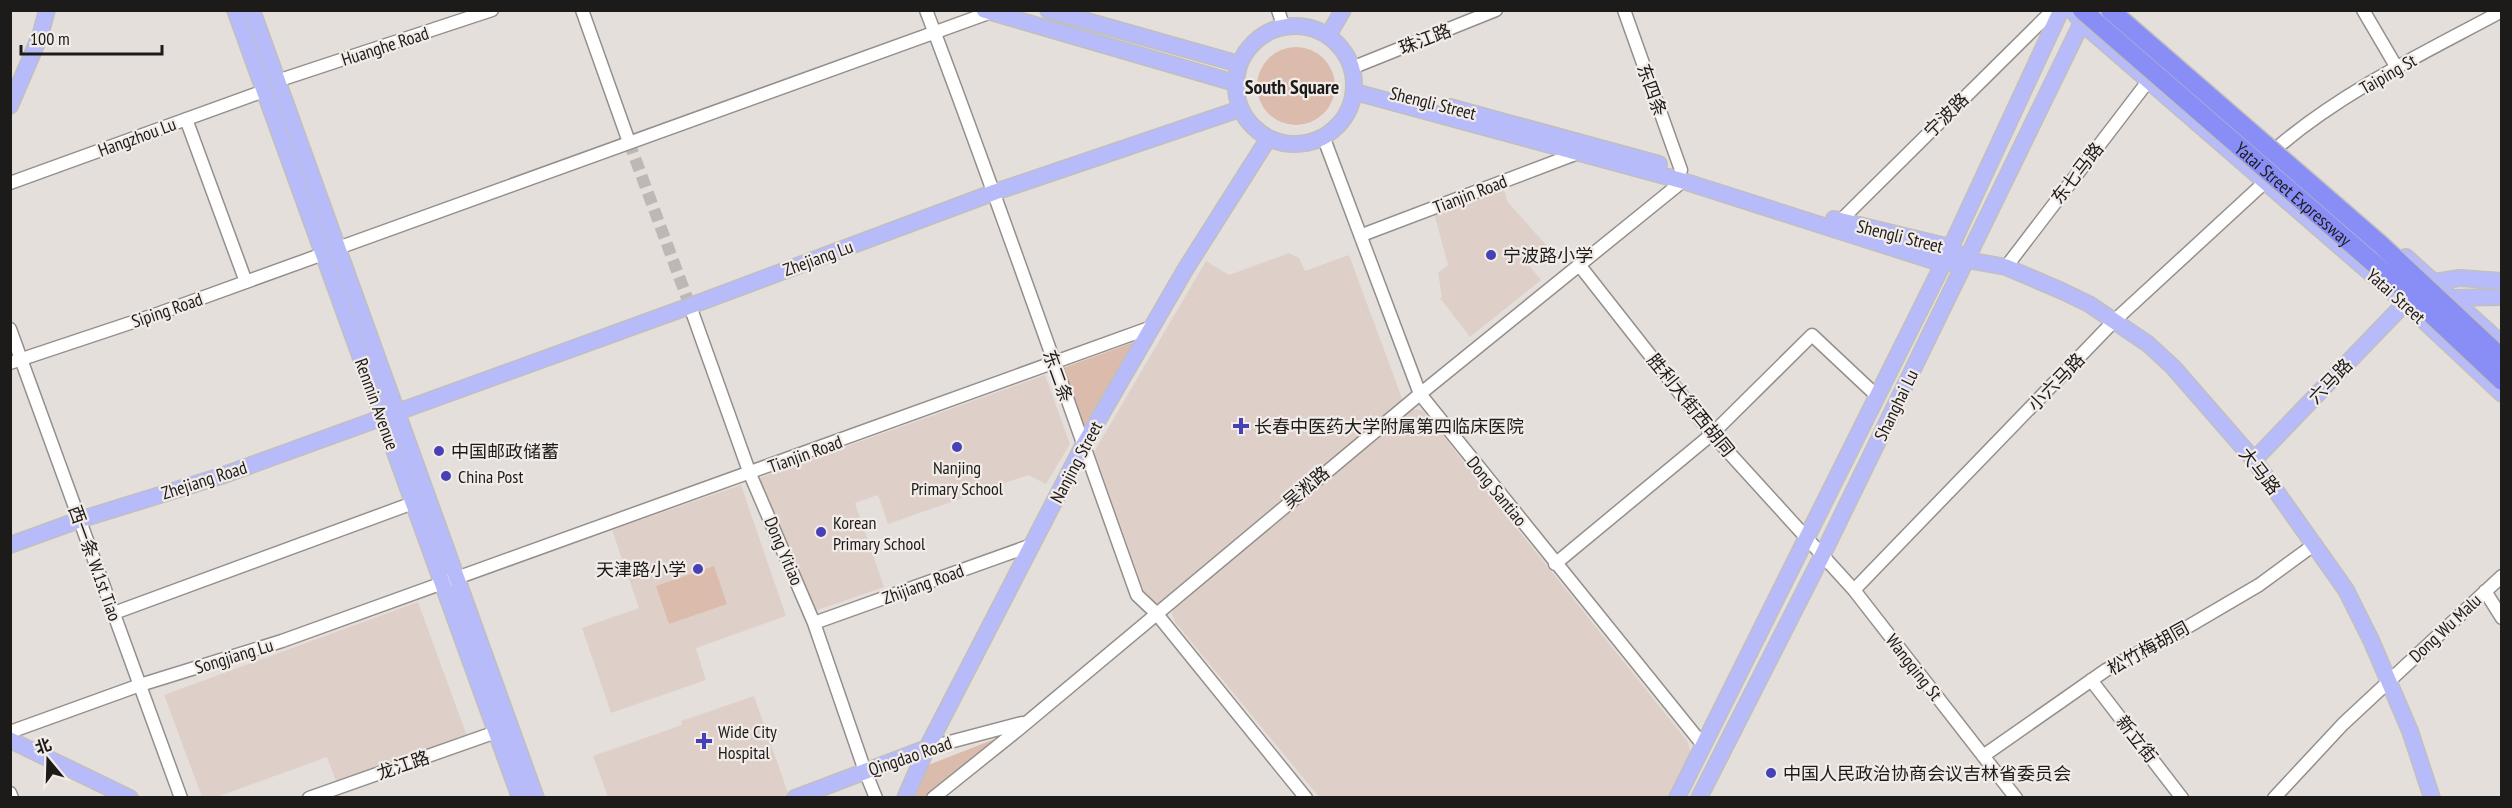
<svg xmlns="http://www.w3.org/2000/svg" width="2512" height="808" font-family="'PT Sans Narrow','Noto Sans SC',sans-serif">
<rect width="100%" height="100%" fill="#e5dfdc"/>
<path fill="#ded0c9" d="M1503 186 1507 201 1547 246 1527 263 1541 280 1470 337 1440 298 1442 297 1438 273 1448 265 1434 213Z
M1289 253 1299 258 1305 271 1349 255 1403 401 1151 610 1094 452 1206 261 1229 275Z
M1045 375 1070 444 1046 484 1028 475 888 524 878 495 855 503 884 587 806 614 759 478Z
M1417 409 1423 411 1688 742 1691 753 1689 759 1670 797H1319L1175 622 1172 614 1175 605 1405 412Z
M741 485 786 616 696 648 706 680 611 713 582 628 639 608 612 530Z
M418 602 467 736 337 784 327 757 217 797H202L164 695Z
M754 696 789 796 608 797 593 756 682 725 681 721Z"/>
<path fill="#dbbcac" d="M1257 86a39 39 0 1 1 78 0a39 39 0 1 1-78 0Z
M1134 342 1085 429 1063 368Z
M714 566 727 604 669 624 656 586Z
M1000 737 929 797 908 798 923 767Z"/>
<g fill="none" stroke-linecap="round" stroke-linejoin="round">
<path stroke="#bdb8b5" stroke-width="12" stroke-dasharray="12 6" stroke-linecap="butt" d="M629 142 690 306"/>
<g stroke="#948f8c" stroke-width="15">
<path id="minor" d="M582 10 629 142
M926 10C1000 204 1067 400 1137 595L1156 613 1306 798
M1278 10 1283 25
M1624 10 1681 170
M2363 10 2397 68
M1354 67 1496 10
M277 81 492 10
M186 119 246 282
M1323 136 1420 394 1703 745
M2279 146C2345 90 2426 52 2502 11
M10 183 264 91
M1840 221 2053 10
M1362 235 1578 153
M338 248 994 11
M1580 266 1712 434 1854 590 2016 798
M2006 267 2149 80
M690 306 750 474 814 623 865 771 876 798
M10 329 181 798
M10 363 160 313 323 254
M1555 564 1712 434 1812 335 1878 397
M1854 590 2114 321 2265 182
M2485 591 2502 618
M114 613 413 503
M814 623 1032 545
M2091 680 2182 798
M10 732 140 685 282 641 1152 327
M927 748 1022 723
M1983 756 2106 670 2184 629 2259 585 2315 544
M10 793 12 798
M309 798 496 732
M933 798 1019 729 1420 394 1683 181
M2274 798 2343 724 2502 576"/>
</g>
<g stroke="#c0bfbf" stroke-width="18">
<path id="major" d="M235 10 520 798
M252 10 536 798
M984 10 1235 83
M1048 10 1239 64
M2072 10 2083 24 2405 303 2502 394
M1236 85a59 59 0 1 1 118 0a59 59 0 1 1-118 0Z
M1329 34 1343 10
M1355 92 1683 181 1943 264 1967 260 2006 267 2062 291 2089 304 2148 344 2173 367 2254 460 2346 590 2371 640 2410 731 2432 798
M10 106 40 36 47 10
M1450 107 1659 164
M1834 219 1950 247 1957 253
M2406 257 2502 344
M2447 298 2502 297
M2254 460 2405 303 2435 282 2459 278 2502 281
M10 545 79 520 221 476 690 306 995 192 1240 109
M10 740 130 798
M795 798 927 748
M905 798 927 748 1083 446 1185 270 1268 139
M1677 798 1943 264 2061 10
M1699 798 1822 556 2088 10"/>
</g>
<use href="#minor" stroke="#fff" stroke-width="12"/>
<use href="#major" stroke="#b8bbfa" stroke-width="15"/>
<g stroke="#c0bfbf" stroke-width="21" stroke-linecap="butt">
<g id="highway-bridge">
<path id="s1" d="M2082 10 2416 300 2502 381"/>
<path d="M2110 10 2381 245 2502 358"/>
</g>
</g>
<use href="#highway-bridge" stroke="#888ef6" stroke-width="18"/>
</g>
<g fill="#4740b6" stroke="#f2ece9" stroke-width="2">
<circle cx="1491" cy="255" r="6"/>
<path d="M1238 417h6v6h6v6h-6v6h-6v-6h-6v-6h6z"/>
<circle cx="957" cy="447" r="6"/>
<circle cx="439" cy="451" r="6"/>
<circle cx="446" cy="476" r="6"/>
<circle cx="821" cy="532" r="6"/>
<circle cx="698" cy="569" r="6"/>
<path d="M701 732h6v6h6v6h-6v6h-6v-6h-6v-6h6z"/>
<circle cx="1771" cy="773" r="6"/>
</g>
<g text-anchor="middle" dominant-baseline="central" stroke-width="4.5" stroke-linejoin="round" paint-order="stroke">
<g font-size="18" fill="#1d1b1a" stroke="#f2ece9">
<text transform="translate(1425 39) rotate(-21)">珠江路</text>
<text transform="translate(385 46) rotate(-18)">Huanghe Road</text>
<text transform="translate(2388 74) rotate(-30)">Taiping St</text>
<text transform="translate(1652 90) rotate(70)">东四条</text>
<text transform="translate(1433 103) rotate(14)">Shengli Street</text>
<text transform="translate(1946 115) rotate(-45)">宁波路</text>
<text transform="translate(137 137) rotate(-20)">Hangzhou Lu</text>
<text transform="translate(2077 173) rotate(-52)">东七马路</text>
<text stroke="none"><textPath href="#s1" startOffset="280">Yatai Street Expressway</textPath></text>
<text transform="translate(1470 194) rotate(-21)">Tianjin Road</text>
<text transform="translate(1900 236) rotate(14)">Shengli Street</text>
<text transform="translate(818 258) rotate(-20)">Zhejiang Lu</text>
<text transform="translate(2396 296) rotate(42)">Yatai Street</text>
<text transform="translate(167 310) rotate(-19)">Siping Road</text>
<text transform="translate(1058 376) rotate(70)">东二条</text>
<text transform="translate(2330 381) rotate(-46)">六马路</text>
<text transform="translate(2056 382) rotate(-46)">小六马路</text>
<text transform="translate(377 404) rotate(70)">Renmin Avenue</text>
<text transform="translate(1691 405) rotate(51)">胜利大街西胡同</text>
<text transform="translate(1896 405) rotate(-64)">Shanghai Lu</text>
<text transform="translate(805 454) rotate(-20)">Tianjin Road</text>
<text transform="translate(1076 462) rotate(-62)">Nanjing Street</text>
<text transform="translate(2260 471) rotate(52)">大马路</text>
<text transform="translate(204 480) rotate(-18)">Zhejiang Road</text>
<text transform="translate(1306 487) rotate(-40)">吴淞路</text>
<text transform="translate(1497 491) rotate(51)">Dong Santiao</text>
<text transform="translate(784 551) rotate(67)">Dong Yitiao</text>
<text transform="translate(95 563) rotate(70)">西一条 W.1st Tiao</text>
<text transform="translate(923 584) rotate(-20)">Zhijiang Road</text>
<text transform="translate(2445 628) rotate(-43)">Dong Wu Malu</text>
<text transform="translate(2148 648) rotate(-29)">松竹梅胡同</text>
<text transform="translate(234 656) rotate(-17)">Songjiang Lu</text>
<text transform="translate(1914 667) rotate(52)">Wangqing St</text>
<text transform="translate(2137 739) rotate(52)">新立街</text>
<text transform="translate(910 756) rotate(-19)">Qingdao Road</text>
<text transform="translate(403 765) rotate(-19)">龙江路</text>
</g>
<g font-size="18" fill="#1d1b1a" stroke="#f2ece9" text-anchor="start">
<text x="1503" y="255">宁波路小学</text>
<text x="1254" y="426">长春中医药大学附属第四临床医院</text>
<text x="451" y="451">中国邮政储蓄</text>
<text x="957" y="467" text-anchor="middle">Nanjing<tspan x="957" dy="21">Primary School</tspan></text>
<text x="458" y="476">China Post</text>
<text x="833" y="522">Korean<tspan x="833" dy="21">Primary School</tspan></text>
<text x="686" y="569" text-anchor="end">天津路小学</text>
<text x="718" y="731">Wide City<tspan x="718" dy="21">Hospital</tspan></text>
<text x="1783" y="773">中国人民政治协商会议吉林省委员会</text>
</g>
<g font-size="20" font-weight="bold" fill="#1d1b1a" stroke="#f2ece9">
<text x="1292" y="87">South Square</text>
</g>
</g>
<rect width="2512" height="808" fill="none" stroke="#1d1b1a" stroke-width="24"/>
<g transform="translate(48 760) rotate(341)" stroke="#f2ece9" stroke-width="4.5" paint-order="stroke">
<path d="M0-4.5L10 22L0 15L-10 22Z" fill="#1d1b1a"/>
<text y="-9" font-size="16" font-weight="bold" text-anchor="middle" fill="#1d1b1a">北</text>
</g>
<path d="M21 45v9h141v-9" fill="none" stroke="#1d1b1a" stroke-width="3"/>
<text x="30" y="45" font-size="18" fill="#1d1b1a" stroke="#f2ece9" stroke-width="4.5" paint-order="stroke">100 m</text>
</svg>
